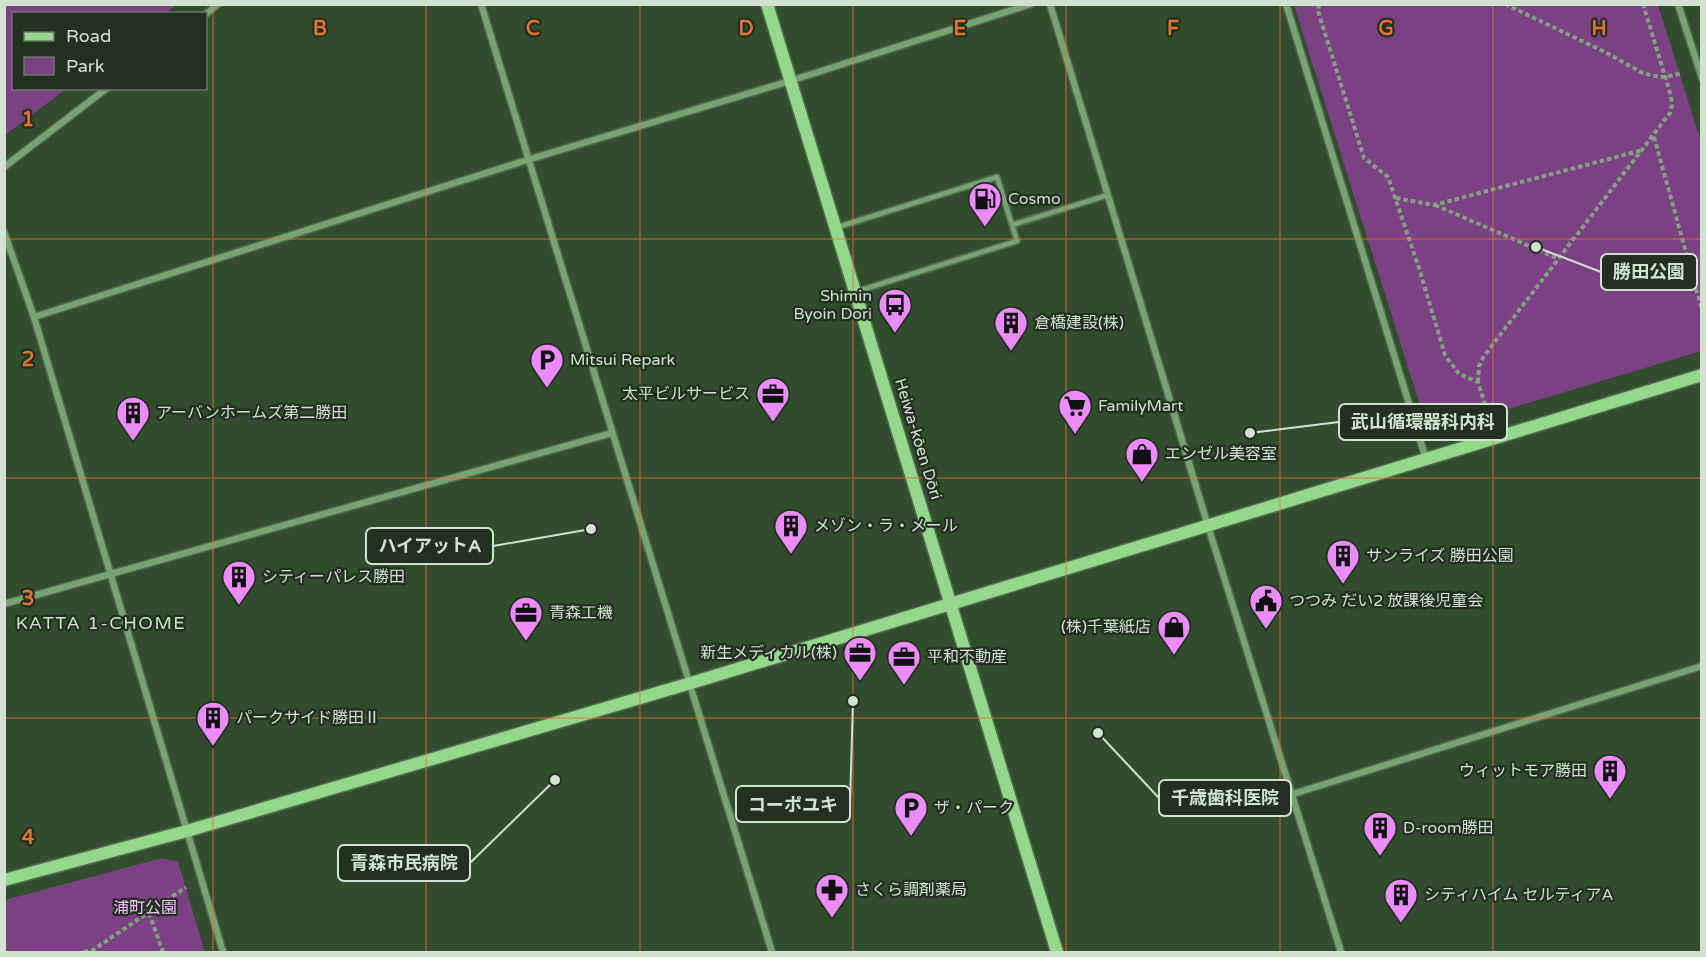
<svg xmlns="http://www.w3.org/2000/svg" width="1706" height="957" font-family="'Varela Round','Noto Sans JP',sans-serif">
<rect width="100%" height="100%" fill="#324d2e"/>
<path fill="#7a4283" d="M5 4H177V5L165 13 14 14V88L66 89 5 135Z
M1294 5H1658L1701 142V351L1438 430 1426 424Z
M162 858 178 862 205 952H5V900Z"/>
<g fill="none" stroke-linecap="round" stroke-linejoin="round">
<g stroke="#526b4e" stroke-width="8">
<path id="lane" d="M1012 225 1108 195
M838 227 997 177 1017 241 855 292"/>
</g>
<g stroke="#526b4e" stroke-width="9">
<path id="street" d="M481 4C576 321 677 636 772 952
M1050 4 1208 526 1341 952
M1286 4 1426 459
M1678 4 1702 78
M206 14 218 4
M4 167 107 88
M4 232 34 317 223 952
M34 317 527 160 790 81 1031 4
M4 604 612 433
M1293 794 1702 666"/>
</g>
<g stroke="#526b4e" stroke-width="15">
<path id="secondary" d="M767 4 1057 952
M4 880 187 831 691 683 1702 375"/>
</g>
<path stroke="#899e86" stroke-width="4" stroke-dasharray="4.5 3" stroke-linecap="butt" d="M1319 4 1318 11 1364 158 1388 177 1419 268 1445 355 1459 374 1478 382 1489 418
M1505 4 1605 52 1641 72 1653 76 1665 77 1683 73
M1654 137 1702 310
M1396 198 1434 205 1643 150
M1435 205 1559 259
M1478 382 1479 366 1484 356 1670 113 1672 105 1671 96 1643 4
M149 913 163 952
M84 952 93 950 186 887"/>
<use href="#lane" stroke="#78a373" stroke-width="4.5"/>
<use href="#street" stroke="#78a373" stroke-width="6"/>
<use href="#secondary" stroke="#93d88b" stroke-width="12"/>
</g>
<path fill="none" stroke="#e47433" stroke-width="1.5" stroke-opacity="0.55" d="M213 4V952M426 4V952M640 4V952M853 4V952M1066 4V952M1280 4V952M1493 4V952M4 239H1702M4 478H1702M4 718H1702"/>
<defs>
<g id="fuel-pin" transform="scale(1.725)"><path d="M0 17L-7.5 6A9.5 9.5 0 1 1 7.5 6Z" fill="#ec8cfb" stroke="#232f21"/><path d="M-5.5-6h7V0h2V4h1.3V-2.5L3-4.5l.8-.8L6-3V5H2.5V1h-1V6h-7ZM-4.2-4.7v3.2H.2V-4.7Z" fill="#111"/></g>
<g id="bus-pin" transform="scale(1.725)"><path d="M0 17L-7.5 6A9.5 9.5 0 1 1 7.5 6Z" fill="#ec8cfb" stroke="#232f21"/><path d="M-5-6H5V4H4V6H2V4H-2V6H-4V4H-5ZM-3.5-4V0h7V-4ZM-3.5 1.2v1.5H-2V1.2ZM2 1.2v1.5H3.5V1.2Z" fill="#111"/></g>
<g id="building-pin" transform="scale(1.725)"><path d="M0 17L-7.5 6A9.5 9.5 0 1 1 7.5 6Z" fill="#ec8cfb" stroke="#232f21"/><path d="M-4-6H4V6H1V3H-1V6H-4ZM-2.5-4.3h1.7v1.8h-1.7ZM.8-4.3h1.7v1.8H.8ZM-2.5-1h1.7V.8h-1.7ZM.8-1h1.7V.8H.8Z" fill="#111"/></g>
<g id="parking-pin" transform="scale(1.725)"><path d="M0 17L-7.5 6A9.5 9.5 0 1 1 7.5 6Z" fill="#ec8cfb" stroke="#232f21"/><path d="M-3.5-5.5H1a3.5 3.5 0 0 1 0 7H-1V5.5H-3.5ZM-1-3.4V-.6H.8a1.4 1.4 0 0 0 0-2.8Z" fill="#111"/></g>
<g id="office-pin" transform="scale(1.725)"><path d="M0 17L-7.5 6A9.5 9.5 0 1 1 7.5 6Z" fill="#ec8cfb" stroke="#232f21"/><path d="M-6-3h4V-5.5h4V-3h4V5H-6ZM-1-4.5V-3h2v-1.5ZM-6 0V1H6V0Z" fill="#111"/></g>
<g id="supermarket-pin" transform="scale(1.725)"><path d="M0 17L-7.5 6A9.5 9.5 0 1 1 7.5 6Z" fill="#ec8cfb" stroke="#232f21"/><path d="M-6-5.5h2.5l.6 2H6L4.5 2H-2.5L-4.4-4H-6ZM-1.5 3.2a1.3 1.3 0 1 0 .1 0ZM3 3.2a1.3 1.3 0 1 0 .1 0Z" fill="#111"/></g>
<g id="shop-pin" transform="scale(1.725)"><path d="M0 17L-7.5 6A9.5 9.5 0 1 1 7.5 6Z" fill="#ec8cfb" stroke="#232f21"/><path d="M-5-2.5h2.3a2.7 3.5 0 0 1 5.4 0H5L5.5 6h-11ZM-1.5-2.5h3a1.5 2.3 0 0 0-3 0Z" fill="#111"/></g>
<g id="civic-pin" transform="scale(1.725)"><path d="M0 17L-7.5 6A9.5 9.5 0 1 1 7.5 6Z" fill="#ec8cfb" stroke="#232f21"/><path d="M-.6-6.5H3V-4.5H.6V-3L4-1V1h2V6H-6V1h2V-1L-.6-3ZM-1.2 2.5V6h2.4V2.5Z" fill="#111"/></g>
<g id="pharmacy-pin" transform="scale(1.725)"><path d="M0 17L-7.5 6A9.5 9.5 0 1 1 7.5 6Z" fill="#ec8cfb" stroke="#232f21"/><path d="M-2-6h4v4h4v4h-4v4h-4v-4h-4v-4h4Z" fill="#111"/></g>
</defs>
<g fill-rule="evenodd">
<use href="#fuel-pin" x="985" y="199"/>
<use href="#bus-pin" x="895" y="305"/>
<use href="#building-pin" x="1011" y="323"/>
<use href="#parking-pin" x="547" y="360"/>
<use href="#office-pin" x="773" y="394"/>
<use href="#supermarket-pin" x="1075" y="406"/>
<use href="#building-pin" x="133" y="413"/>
<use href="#shop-pin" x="1142" y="454"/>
<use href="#building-pin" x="791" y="526"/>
<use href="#building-pin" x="1343" y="556"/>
<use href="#building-pin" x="239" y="577"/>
<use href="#civic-pin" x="1266" y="601"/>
<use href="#office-pin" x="526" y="613"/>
<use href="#shop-pin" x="1174" y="627"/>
<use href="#office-pin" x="860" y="653"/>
<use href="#office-pin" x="904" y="657"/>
<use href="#building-pin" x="213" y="718"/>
<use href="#building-pin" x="1610" y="771"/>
<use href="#parking-pin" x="911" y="808"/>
<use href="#building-pin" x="1380" y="828"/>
<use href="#pharmacy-pin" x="832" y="890"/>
<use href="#building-pin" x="1401" y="895"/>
</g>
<g text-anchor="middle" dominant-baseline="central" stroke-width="4.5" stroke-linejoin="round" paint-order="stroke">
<g font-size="16" fill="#d2e2d0" stroke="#232f21" text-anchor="start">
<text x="1008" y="199">Cosmo</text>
<text x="872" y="296" text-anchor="end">Shimin<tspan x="872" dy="18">Byoin Dori</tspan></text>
<text x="1034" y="323">倉橋建設(株)</text>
<text x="570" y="360">Mitsui Repark</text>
<text x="750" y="394" text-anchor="end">太平ビルサービス</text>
<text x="1098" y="406">FamilyMart</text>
<text x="156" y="413">アーバンホームズ第二勝田</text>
<text x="1165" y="454">エンゼル美容室</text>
<text x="814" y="526">メゾン・ラ・メール</text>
<text x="1366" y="556">サンライズ 勝田公園</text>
<text x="262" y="577">シティーパレス勝田</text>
<text x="1289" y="601">つつみ だい2 放課後児童会</text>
<text x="549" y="613">青森工機</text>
<text x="1151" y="627" text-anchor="end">(株)千葉紙店</text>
<text x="837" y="653" text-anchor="end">新生メディカル(株)</text>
<text x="927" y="657">平和不動産</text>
<text x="236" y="718">パークサイド勝田Ⅱ</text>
<text x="1587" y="771" text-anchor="end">ウィットモア勝田</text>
<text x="934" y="808">ザ・パーク</text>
<text x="1403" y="828">D-room勝田</text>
<text x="855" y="890">さくら調剤薬局</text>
<text x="1424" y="895">シティハイム セルティアA</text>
</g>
<g font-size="16" fill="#d2e2d0" stroke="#232f21">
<text transform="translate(918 439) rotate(73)">Heiwa-kōen Dōri</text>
</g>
<g font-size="16" fill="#f6c4fd" stroke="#232f21">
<text x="145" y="908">浦町公園</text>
</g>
<g font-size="18" letter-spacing="1.5" fill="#d2e2d0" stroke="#232f21">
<text x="101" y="623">KATTA 1-CHOME</text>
</g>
</g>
<g font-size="20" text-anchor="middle" font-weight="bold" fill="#e47433" stroke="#232f21" stroke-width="4.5" stroke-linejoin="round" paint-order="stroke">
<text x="320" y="35">B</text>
<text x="533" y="35">C</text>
<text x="746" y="35">D</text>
<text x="960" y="35">E</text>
<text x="1173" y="35">F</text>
<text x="1386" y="35">G</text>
<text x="1599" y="35">H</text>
<text x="28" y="126">1</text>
<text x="28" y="366">2</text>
<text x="28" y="605">3</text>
<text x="28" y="844">4</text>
</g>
<path fill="none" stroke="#d2e2d0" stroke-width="2" d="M1536 247L1601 272M1250 433L1339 422M591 529L493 546M1098 733L1159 798M853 701L850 804M555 780L470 863"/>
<g fill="#d2e2d0" stroke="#232f21" stroke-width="2">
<circle cx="1536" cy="247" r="6"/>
<circle cx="1250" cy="433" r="6"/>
<circle cx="591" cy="529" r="6"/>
<circle cx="1098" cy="733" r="6"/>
<circle cx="853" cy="701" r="6"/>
<circle cx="555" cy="780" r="6"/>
</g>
<g fill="#232f21" stroke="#d2e2d0" stroke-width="2">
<rect x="1601" y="254" width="96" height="36" rx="6"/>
<rect x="1339" y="404" width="168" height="36" rx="6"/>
<rect x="366" y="528" width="127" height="36" rx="6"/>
<rect x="1159" y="780" width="132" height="36" rx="6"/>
<rect x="736" y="786" width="114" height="36" rx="6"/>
<rect x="338" y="845" width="132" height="36" rx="6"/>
</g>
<g font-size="18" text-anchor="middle" font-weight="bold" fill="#d2e2d0">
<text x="1649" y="278">勝田公園</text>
<text x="1423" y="428">武山循環器科内科</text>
<text x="430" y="552">ハイアットA</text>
<text x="1225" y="804">千歳歯科医院</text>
<text x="793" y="811">コーポユキ</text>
<text x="404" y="869">青森市民病院</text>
</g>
<rect width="1706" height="957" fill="none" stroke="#d2e2d0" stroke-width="12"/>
<rect x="12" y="12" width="195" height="78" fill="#232f21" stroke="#697767" stroke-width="1.5"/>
<rect x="24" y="32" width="30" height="9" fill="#93d88b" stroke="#697767" stroke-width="1.5"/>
<text x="66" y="42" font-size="18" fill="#d2e2d0">Road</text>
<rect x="24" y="57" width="30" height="18" fill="#7a4283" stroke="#697767" stroke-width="1.5"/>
<text x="66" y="72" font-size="18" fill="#d2e2d0">Park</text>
</svg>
